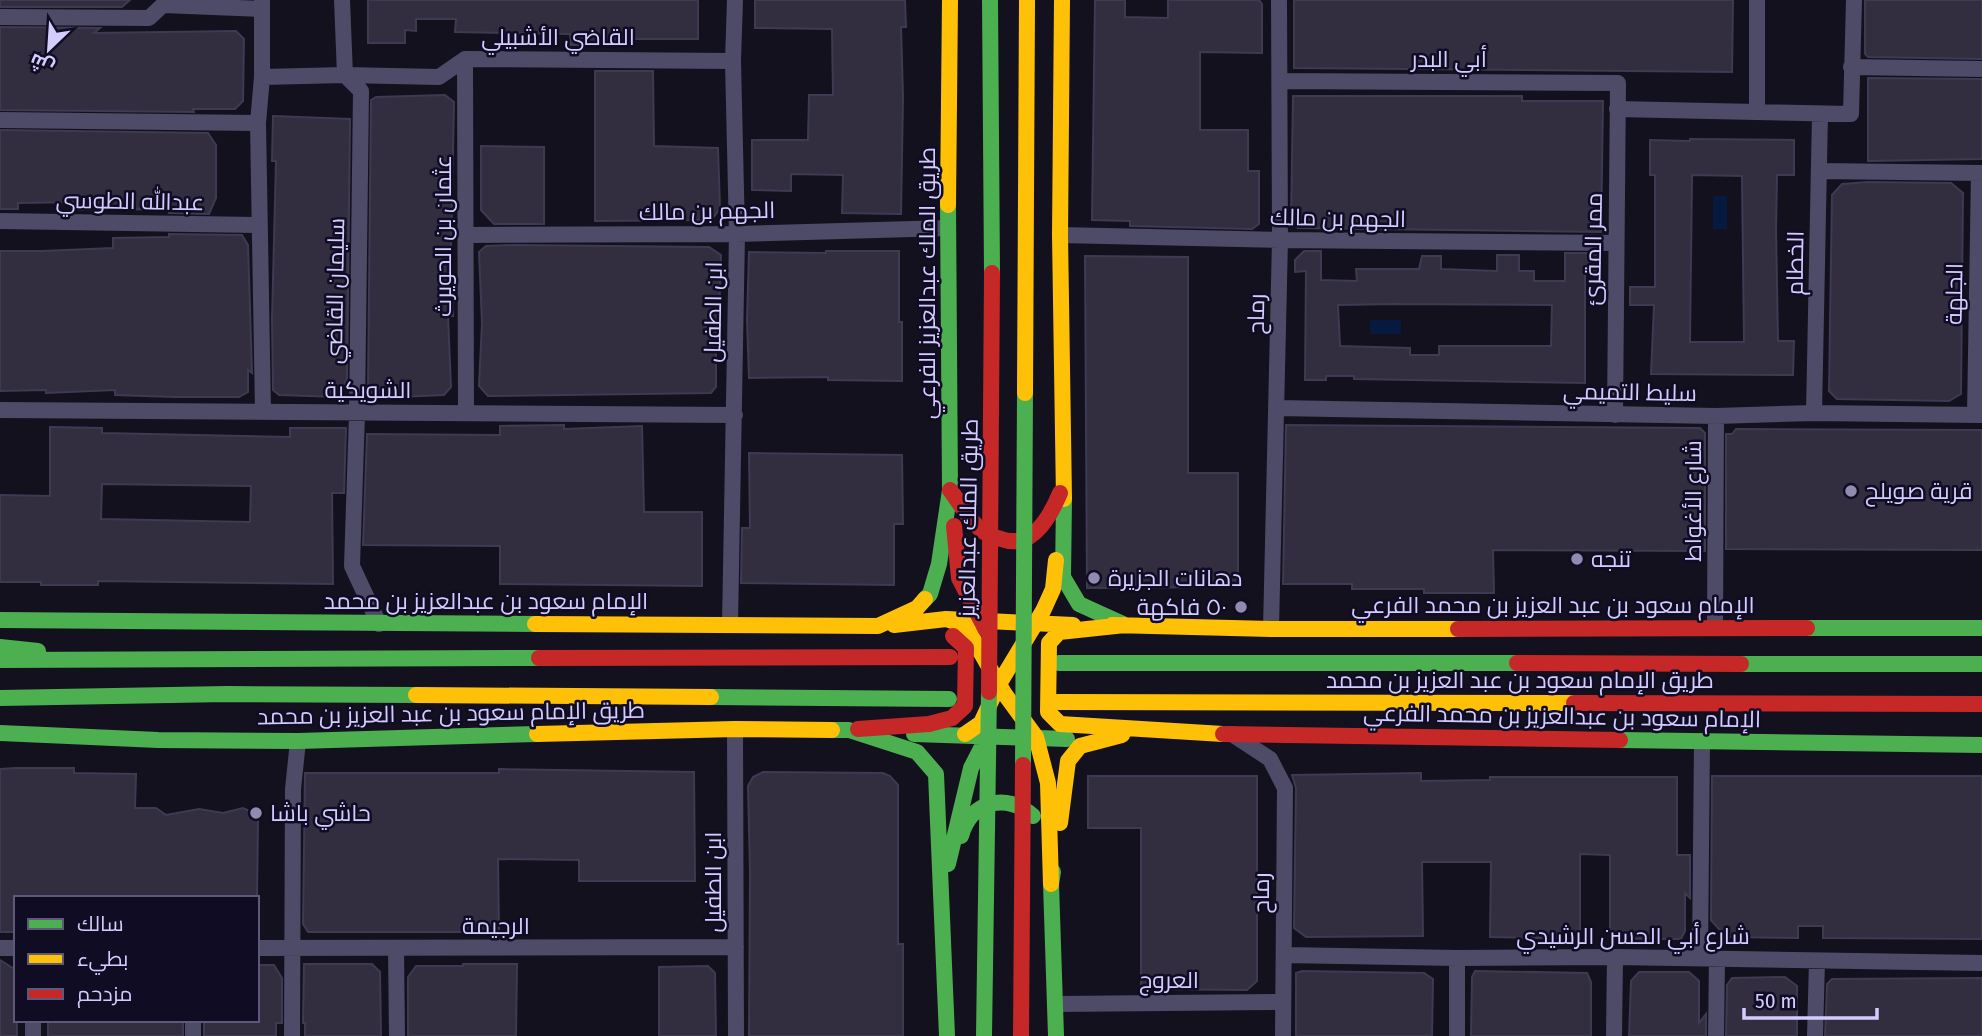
<svg xmlns="http://www.w3.org/2000/svg" width="1982" height="1036" font-family="'Fira Sans Condensed',Cairo,sans-serif">
<rect width="100%" height="100%" fill="#14111e"/>
<path fill="#061a3f" d="M1713 196H1727V229H1713Z
M1370 320H1401V334H1370Z"/>
<path fill="#322e40" stroke="#3e3a52" stroke-width="2" fill-rule="evenodd" d="M0 0H130L122 7H0Z
M368 0H698V39H630V44L571 45 570 34 455 32 456 19H416V31L405 30V43H368Z
M755 0H905L906 27H901L903 97 901 214 842 213 843 175 791 174V191L752 190V140H808L809 95H833L832 29 755 28Z
M1095 0H1125V17L1168 18V0H1259L1262 4V53L1200 52V130H1248V171H1259V224L1252 229 1130 226V221L1092 220Z
M1294 0H1733L1732 72 1294 68Z
M1865 0H1982V59L1868 57 1865 54Z
M0 27 100 28 94 33 236 31 244 39 243 101 235 109H193L194 112 0 110Z
M595 71H653L654 146 718 148 720 209 711 220 595 221Z
M1868 78 1982 79V159L1868 161Z
M445 95 454 102 451 250 453 316H448L451 387 444 395 375 398 368 387 371 100 376 97Z
M1293 96H1522V101H1603L1601 232 1298 228 1291 223Z
M273 116 350 119 347 379 339 397 279 395 273 390 272 319 276 161H272Z
M0 130 208 133 216 145V198L209 214 169 213V209L79 210V202L18 203V209H0Z
M1690 139 1794 140V175H1777L1776 229 1778 341H1794L1793 375 1651 374 1654 305H1630V287H1655V175H1650V140L1690 141ZM1692 175 1742 176 1744 342H1690Z
M481 146 544 147V224H494L481 210Z
M1868 182 1951 183 1963 193 1961 394 1949 401 1837 399 1829 391 1832 195 1842 184Z
M169 234 242 235 248 245 252 373 248 370V392L239 397H175L115 395V390L46 393V390L0 391V251H42L113 248V238L169 237Z
M513 245 709 247 721 255 719 321H716V387L711 393 488 396 479 386 482 323 479 252 486 246Z
M826 251H899V322H902V381L828 380V377L749 378 747 320 749 252 826 253Z
M1304 251H1321V280L1357 281 1356 269H1419L1422 256H1441V269L1497 271V255H1519V271H1534V281H1565V253H1598V274L1585 273V383L1354 379V376H1326V380H1305L1306 271 1295 272V260ZM1392 304 1552 305 1551 346H1439V355H1410V348L1340 346 1338 305Z
M1085 256 1188 257V473H1238V587L1087 588Z
M564 425V429L642 426 644 512H702V586L500 584V546L363 545 367 434 500 435V426Z
M1286 425 1700 428 1705 433V551L1493 550 1494 593H1424V589H1352V584H1283Z
M50 427 102 428V433L290 437V428H346L344 493H332L333 584 98 581V585H41V582H0V495L50 496ZM102 484 251 486 250 522 101 519Z
M1736 429 1982 430V550L1726 549V434H1732Z
M749 453 902 455 903 524H894V585L741 583 742 528H750Z
M16 768H74V773L136 774 135 808H156L166 815 199 809 223 813 243 808 252 812 258 821 257 898H16V932H0V769Z
M499 769 694 772 695 881H579V860L498 859 499 932H308L303 924 305 773H499Z
M763 772 883 773 890 776 898 785V944H903V1036H749L750 872 748 786 753 777Z
M1421 773V781L1490 780V777H1677V855H1690V898L1685 893V931L1681 939H1610V855L1580 854V939L1490 937 1491 862H1422L1423 936 1306 937 1294 928 1296 788 1292 775Z
M1088 776H1257V981L1247 990 1141 989V828H1088Z
M1712 776H1982V939L1823 938V926H1798V938L1726 937 1711 920Z
M0 960 16 970 17 1036H0Z
M304 964H372L380 972 381 1036H305V1023H303Z
M463 964H517L516 1036H408V977L416 966H463Z
M257 965H274L282 978V1023H276V1036H204V1020H257Z
M708 966 715 973 716 1036H659V967Z
M1302 971 1424 973 1433 979 1432 1036H1296V973Z
M1475 971 1587 973 1591 982V1036H1471L1472 977Z
M1639 972H1689L1699 981V1023L1706 1014V1036H1629L1631 981Z
M1785 977 1797 986V1036H1726L1727 985 1732 978Z
M1982 978V1036H1825L1827 984 1832 979Z
M48 1020H183V1036H48Z"/>
<g fill="none" stroke-linecap="round" stroke-linejoin="round">
<path stroke="#4d4b67" stroke-width="16" d="M262 0V77L258 123 263 411
M342 0 345 75 361 91 357 414 352 566 379 624
M0 17 149 18 163 5 262 9
M465 59 466 412
M1851 67 1982 69
M262 77 345 75 439 77 465 59 733 61
M1281 81 1618 83 1615 415
M1617 109 1851 114 1854 0
M1757 112V0
M0 120 258 123
M1820 171 1982 173
M0 221 259 225
M466 235 737 234 948 228
M1060 235 1280 240 1616 243
M1277 408 1716 416 1814 413 1982 415
M0 410 735 415
M1814 413 1820 114
M1975 415 1979 173
M730 625 737 234 733 61 735 0
M1715 627 1716 416
M1271 629 1280 240 1279 0
M735 729 736 1036
M1232 734 1270 759 1285 788 1283 1036
M0 948H16
M257 948 736 947
M396 949 397 1036
M1284 955 1457 958 1615 957 1982 963
M1700 958 1702 741
M1056 1004 1283 1002
M33 1020V1036
M193 1036V1020
M292 1036 293 789 298 741
M1457 1036V958
M1614 1036 1615 957
M1716 1036 1717 959
M1815 1036 1817 961"/>
<path stroke="#4caf50" stroke-width="16" d="M1064 499 1063 577 1079 604 1123 624
M925 599 930 594 939 564 950 490 948 205
M0 620 535 624
M1807 628H1982
M0 647 38 651
M0 660 539 658
M1059 663H1517
M1741 664H1982
M711 697 949 699
M0 698 227 694 416 695
M832 730H849L917 752 936 774 947 1036
M0 733 158 740 298 741 537 734
M914 734 1067 739
M1620 740 1982 745
M961 836C971 801 1006 792 1033 816
M948 864 971 768 988 735
M1053 872 1051 884 1056 1036"/>
<path stroke="#ffc107" stroke-width="16" d="M1062 0 1060 235 1064 499
M948 205 950 0
M946 619 1073 625
M535 624 878 626 917 608 925 599
M894 625 946 619 958 623 968 630 1004 693 1036 737 1048 783 1051 884
M1112 625 1271 629H1458
M1125 625 1059 632 1049 643 1048 712 1060 724 1223 734
M416 695 711 697
M1058 702 1574 703
M537 734 735 729 832 730
M965 734 981 723 999 684 1043 611 1053 589 1056 560
M1060 823 1068 761 1080 746 1122 735"/>
<path stroke="#c62828" stroke-width="16" d="M950 490C960 503 968 519 981 530 987 535 994 537 1001 539 1032 550 1050 517 1060 493
M954 526 959 578 986 630
M1458 629 1807 628
M539 658 950 657
M1517 663 1741 664
M1574 703 1982 704
M858 729 929 724 952 718 965 706 966 648 953 636
M1223 734 1620 740"/>
<path stroke="#4caf50" stroke-width="16" d="M990 0 992 273
M1023 765 1025 393
M984 1036 989 692"/>
<path stroke="#ffc107" stroke-width="16" d="M1025 393 1027 0"/>
<path stroke="#c62828" stroke-width="16" d="M989 692 992 273
M1021 1036 1023 765"/>
</g>
<g fill="#908bb0" stroke="#100c23" stroke-width="2.5">
<circle cx="1851" cy="491" r="7"/>
<circle cx="1577" cy="559" r="7"/>
<circle cx="1094" cy="578" r="7"/>
<circle cx="1241" cy="607" r="7"/>
<circle cx="256" cy="813" r="7"/>
</g>
<g text-anchor="middle" dominant-baseline="central" stroke-width="5" stroke-linejoin="round" paint-order="stroke">
<g font-size="23" fill="#d3cdff" stroke="#100c23">
<text x="558" y="37">القاضي الأشبيلي</text>
<text x="1449" y="59">أبي البدر</text>
<text transform="translate(130 201) rotate(1)">عبدالله الطوسي</text>
<text transform="translate(707 211) rotate(-1)">الجهم بن مالك</text>
<text transform="translate(1338 218) rotate(1)">الجهم بن مالك</text>
<text transform="translate(443 236) rotate(-90)">عثمان بن الحويرث</text>
<text transform="translate(1593 249) rotate(-89)">ممر المقرئ</text>
<text transform="translate(1795 263) rotate(-89)">الخطام</text>
<text transform="translate(927 283) rotate(-90)">طريق الملك عبدالعزيز الفرعي</text>
<text transform="translate(335 291) rotate(-89)">سليمان القاضي</text>
<text transform="translate(1954 294) rotate(-89)">الجلهة</text>
<text transform="translate(713 312) rotate(-89)">ابن الطفيل</text>
<text transform="translate(1256 314) rotate(-89)">رماح</text>
<text x="368" y="390">الشويكية</text>
<text transform="translate(1630 392) rotate(1)">سليط التميمي</text>
<text transform="translate(1693 501) rotate(-90)">شارع الأغواط</text>
<text transform="translate(968 518) rotate(-89)">طريق الملك عبدالعزيز</text>
<text x="486" y="601">الإمام سعود بن عبدالعزيز بن محمد</text>
<text x="1553" y="605">الإمام سعود بن عبد العزيز بن محمد الفرعي</text>
<text x="1520" y="680">طريق الإمام سعود بن عبد العزيز بن محمد</text>
<text transform="translate(451 713) rotate(-1)">طريق الإمام سعود بن عبد العزيز بن محمد</text>
<text transform="translate(1562 716) rotate(1)">الإمام سعود بن عبدالعزيز بن محمد الفرعي</text>
<text transform="translate(713 882) rotate(-90)">ابن الطفيل</text>
<text transform="translate(1261 893) rotate(-90)">رماح</text>
<text x="496" y="926">الرجيمة</text>
<text x="1633" y="936">شارع أبي الحسن الرشيدي</text>
<text x="1169" y="980">العروج</text>
</g>
<g font-size="23" fill="#d3cdff" stroke="#100c23" text-anchor="start">
<text x="1865" y="491">قرية صويلح</text>
<text x="1591" y="559">تنجه</text>
<text x="1108" y="578">دهانات الجزيرة</text>
<text x="1227" y="607" text-anchor="end">٥٠ فاكهة</text>
<text x="270" y="813">حاشي باشا</text>
</g>
</g>
<rect x="14" y="896" width="245" height="126" fill="#100c23" stroke="#5e597b" stroke-width="2"/>
<rect x="28" y="919" width="35" height="10" fill="#4caf50" stroke="#5e597b" stroke-width="2"/>
<text x="77" y="931" font-size="21" fill="#d3cdff">سالك</text>
<rect x="28" y="954" width="35" height="10" fill="#ffc107" stroke="#5e597b" stroke-width="2"/>
<text x="77" y="966" font-size="21" fill="#d3cdff">بطيء</text>
<rect x="28" y="989" width="35" height="10" fill="#c62828" stroke="#5e597b" stroke-width="2"/>
<text x="77" y="1001" font-size="21" fill="#d3cdff">مزدحم</text>
<g transform="translate(49 49) rotate(205)" stroke="#100c23" stroke-width="5" paint-order="stroke">
<path d="M0-5L12 26L0 18L-12 26Z" fill="#d3cdff"/>
<text y="-10" font-size="19" font-weight="bold" text-anchor="middle" fill="#d3cdff">ش</text>
</g>
<path d="M1744 1008v10h133v-10" fill="none" stroke="#d3cdff" stroke-width="3.5"/>
<text x="1755" y="1008" font-size="21" fill="#d3cdff" stroke="#100c23" stroke-width="5" paint-order="stroke">50 m</text>
</svg>
